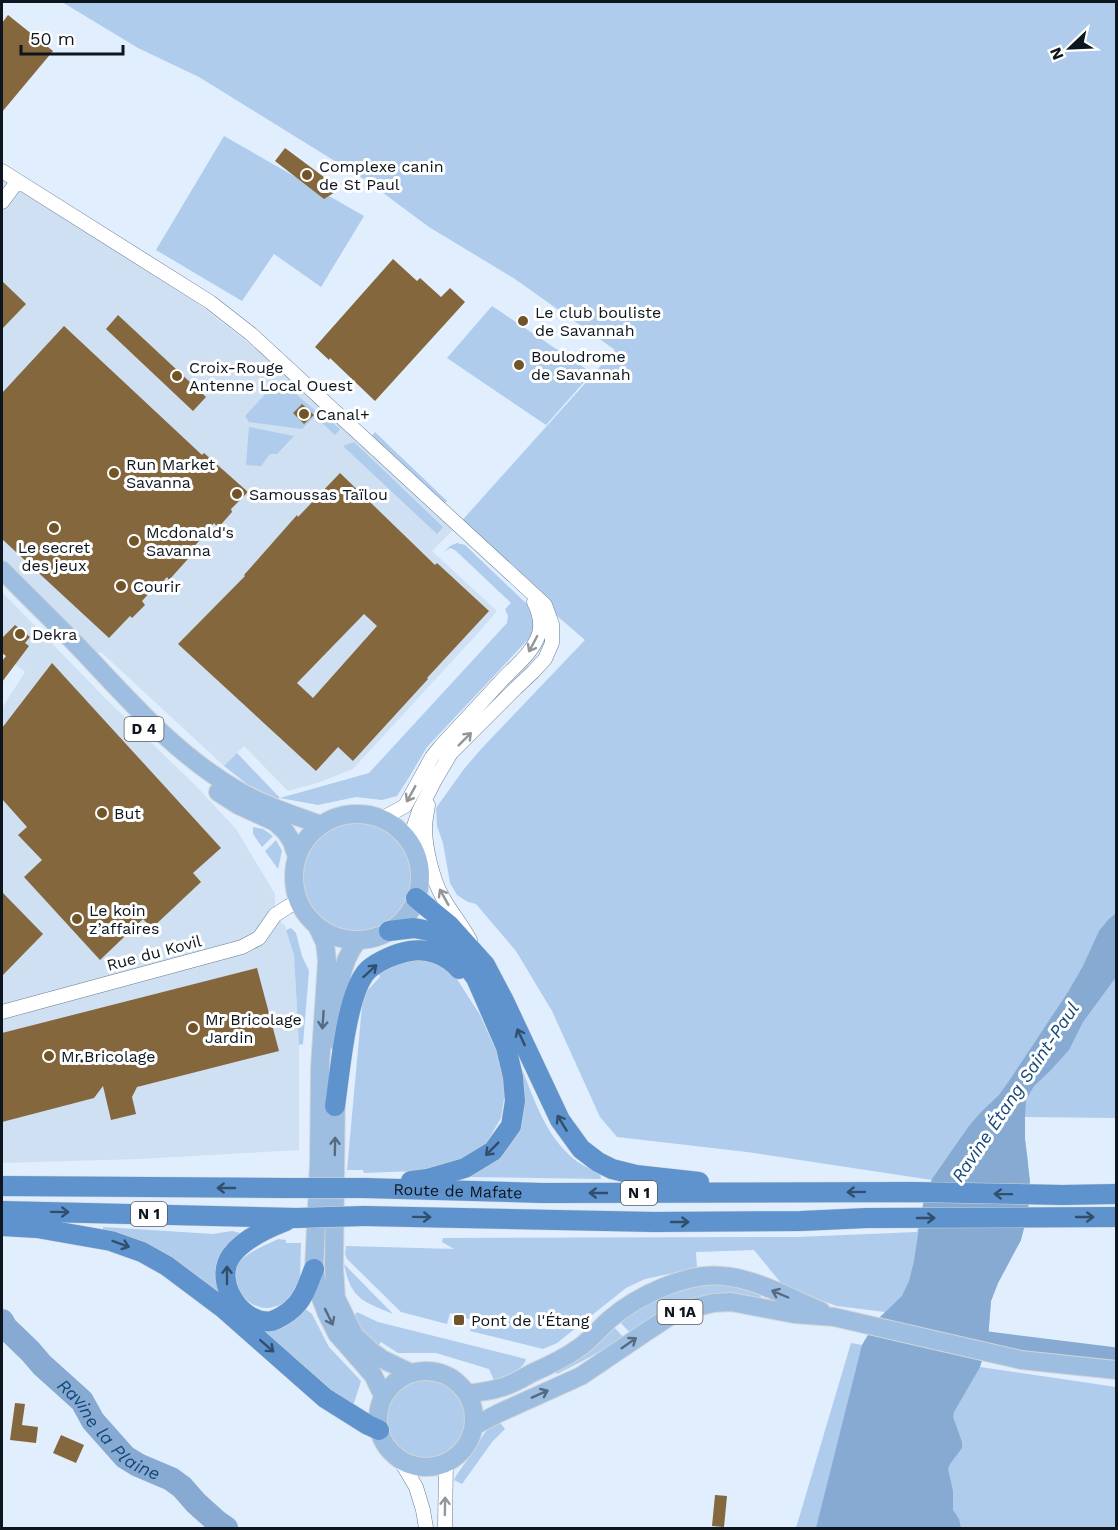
<svg xmlns="http://www.w3.org/2000/svg" width="1118" height="1530" font-family="'Work Sans',sans-serif">
<rect width="100%" height="100%" fill="#e0eefe"/>
<path fill="#cee0f2" d="M2 177 166 278 256 349 458 525 432 551 497 611 478 633 353 769 320 782 288 791 244 746 224 766 101 652 93 655 2 560Z
M2 592 105 698 197 787 236 829 275 894V915L285 926 294 955 299 1045V1150L137 1159 2 1163V708L25 672 2 653Z"/>
<path fill="#afccec" d="M62 2H1116V1118L1025 1117V1139L1028 1161 1021 1240 998 1283 991 1301 988 1339 980 1367 1116 1387V1528H796L851 1343 862 1345 877 1320 885 1312 837 1306 785 1288 754 1250 696 1252 697 1268 645 1279 626 1288 557 1343 543 1349 470 1331 472 1320 450 1313 447 1324 401 1312 347 1259 345 1254 346 1246 454 1249 442 1242 443 1238 798 1237 917 1232 925 1196 932 1180 747 1152 617 1137 600 1117 552 1011 516 951 476 904 468 902 457 895 450 883 443 843 437 826 436 808 464 769 482 748 585 640 527 590 458 525 615 350 515 279 429 227 367 181 199 77 138 48Z
M224 136 364 216 321 287 274 254 242 301 156 250Z
M492 306 592 373 546 425 447 358Z
M280 386 288 387 318 413 302 429 249 422 245 416 270 389Z
M324 416 340 429 335 435 320 421Z
M249 427 294 436 277 454H270L261 466 246 465Z
M375 432 447 501 443 505 371 437Z
M354 442 443 527 437 534 343 446Z
M457 543 465 545 531 608 536 631 427 747 408 779 397 796 382 800 356 797 318 805 280 798 277 799 247 784 224 766 237 753 280 798 369 773 507 623 508 616 505 609 511 603 455 550 450 548 444 552 450 546Z
M300 877a56 56 0 1 1 112 0a56 56 0 1 1-112 0Z
M253 827 263 829 273 836 262 847 253 834Z
M276 840 282 851 278 869 265 851Z
M291 928 296 933 302 956 309 971 303 1044 299 1045 294 955 286 930Z
M432 960 455 976 480 1015 499 1057 506 1087 501 1118 487 1142 467 1159 441 1170 364 1173 363 1170H347L363 995 380 977 378 970 393 961Z
M519 1061C536 1104 551 1157 600 1173L601 1179 470 1177 469 1173 493 1159Z
M103 1227 213 1234 232 1231 245 1234 223 1299 103 1232Z
M278 1239 286 1240V1243H301L300 1279 294 1289V1298C286 1302 277 1307 268 1308 247 1309 227 1283 238 1264 244 1253 267 1245 278 1239Z
M344 1264 393 1314C362 1301 351 1299 344 1264Z
M713 1280 762 1293 759 1302 734 1297 631 1334 620 1322 665 1292Z
M304 1308 312 1314 329 1347 361 1381 353 1406 329 1388 293 1356 251 1327Z
M357 1312 378 1322 526 1359C522 1372 506 1375 494 1380L489 1369 436 1353H398L381 1342 377 1347 360 1330 353 1317Z
M614 1327 624 1338 588 1358 557 1374 555 1371Z
M384 1420a41 41 0 1 1 82 0a41 41 0 1 1-82 0Z
M498 1420 505 1429 492 1442 462 1484 454 1480C458 1472 463 1466 468 1459 480 1444 481 1432 498 1420Z"/>
<path fill="#86aad1" d="M1116 913V977L1083 1022 1069 1050 1049 1072 1034 1086 1026 1100 1025 1117V1139L1030 1181 1028 1213 1021 1240 998 1283 991 1301 988 1339 980 1367 954 1412 953 1417 962 1442V1448L950 1464 948 1469 953 1491V1510L959 1519 961 1528H816L862 1345 877 1320 902 1296 909 1281 914 1261 921 1214 925 1196 932 1179 969 1126 981 1112 999 1095 1009 1081 1068 992 1083 966 1099 931 1108 920Z"/>
<g fill="none" stroke-linecap="round" stroke-linejoin="round">
<path stroke="#86aad1" stroke-width="15" d="M988 1339 1116 1355"/>
<path stroke="#86aad1" stroke-width="24" id="s1" d="M2 1321 6 1328 30 1351 42 1365 82 1401 93 1421 125 1457 138 1465 171 1479 182 1487 196 1503 216 1521 226 1528"/>
</g>
<path fill="#84673d" fill-rule="evenodd" d="M8 15 53 51 2 112V23Z
M285 148 340 189 324 199 275 161Z
M393 259 417 281 420 278 441 297 450 288 465 302 375 401 330 358 329 360 315 347Z
M2 281 26 304 2 329Z
M118 315 206 397 193 411 106 329Z
M64 326 202 455 204 453 248 492 231 509 232 512 218 528 214 523 193 548 196 550 169 580 167 577 157 588H154L142 601 145 605 132 618 130 616 109 638 2 539V393Z
M302 404 314 415 304 424 293 413Z
M340 473 435 565 437 563 489 611 427 678 428 679 353 761 338 747 316 771 178 644 245 576 244 575 297 515 298 517ZM364 614 377 626 313 698 297 683Z
M15 625 30 637 25 643 29 646 2 682V661L6 656 2 653V638Z
M52 663 221 848 193 873 201 882 152 928 143 919 100 960 24 877 42 860 18 835 27 827 2 799V728Z
M2 892 43 934 2 976Z
M257 968 279 1051 137 1087 132 1097 136 1114 111 1120 103 1086 94 1098 2 1122V1033Z
M15 1403 25 1404 22 1425 38 1427 36 1443 10 1440Z
M61 1435 84 1445 76 1463 53 1453Z
M715 1495 727 1496 724 1527 712 1526Z"/>
<g fill="none" stroke-linecap="round" stroke-linejoin="round">
<g stroke="#687d95" stroke-width="15">
<path id="minor" d="M2 171 210 302 251 334 545 605 552 624V643L545 659 533 672 516 688 451 753 435 780 419 811 413 829 411 846
M2 202 17 182
M428 805C427 813 425 821 425 828 425 848 433 880 442 896 450 911 462 925 470 940
M381 819 405 806 432 757 440 747C460 725 481 703 501 681 515 666 532 654 539 634 542 623 539 612 534 602
M2 1012 242 947 259 938 275 915 289 906 299 902
M400 1460 416 1487 423 1510 426 1528
M445 1528 446 1463"/>
</g>
<g stroke="#d3d5d6" stroke-width="20">
<path id="major" d="M2 570C31 600 62 629 91 660 137 709 179 756 237 790 263 805 293 815 321 825
M218 792 238 805 275 822 285 831 292 842 297 857
M294 877a63 63 0 1 1 126 0a63 63 0 1 1-126 0Z
M317 926 325 943 327 961 320 1067 319 1163 314 1269 320 1296 327 1314 337 1334 373 1375 383 1396
M338 1042C339 1005 334 971 358 940
M336 1090 334 1267 336 1298 354 1335 371 1351 382 1359 411 1373
M378 1419a48 48 0 1 1 96 0a48 48 0 1 1-96 0Z
M467 1394C479 1392 491 1391 503 1387 513 1384 523 1378 532 1373 548 1366 565 1358 580 1347 591 1339 600 1328 610 1319 637 1296 686 1272 723 1276 754 1278 792 1299 821 1311
M474 1426 499 1413 581 1376 646 1332 672 1315 689 1309 713 1303 731 1302 794 1314 834 1317 1021 1360 1116 1370"/>
</g>
<g stroke="#d3d5d6" stroke-width="21">
<g id="highway">
<path d="M416 898 449 925 485 965 504 1001 560 1120 581 1149 598 1162 612 1169 636 1175 699 1182"/>
<path d="M389 931 414 928 430 931 442 938 465 963 476 978 506 1047 513 1077 515 1101 511 1126 493 1151 465 1168 427 1179 411 1181"/>
<path d="M335 1106C340 1074 346 992 368 970 378 961 397 953 410 951 428 948 447 955 459 969"/>
<path d="M2 1186 285 1188"/>
<path id="s2" d="M364 1188 542 1193 915 1192 1062 1195 1116 1194"/>
<path d="M2 1211 297 1218"/>
<path d="M364 1216 654 1222 801 1221 867 1218 1116 1217"/>
<path d="M286 1221C268 1228 242 1240 231 1256 213 1282 242 1326 272 1321 278 1319 288 1313 292 1309 304 1299 308 1283 314 1269"/>
<path d="M2 1226 37 1228 111 1241 142 1252 167 1266 223 1308 325 1398 368 1425 379 1430"/>
</g>
</g>
<use href="#minor" stroke="#fff" stroke-width="14"/>
<use href="#major" stroke="#9ebee1" stroke-width="18"/>
<use href="#highway" stroke="#5e93cd" stroke-width="20"/>
<g stroke="#d3d5d6" stroke-width="21" stroke-linecap="butt">
<path id="highway-bridge" d="M285 1188H364
M297 1218 364 1216"/>
</g>
<use href="#highway-bridge" stroke="#5e93cd" stroke-width="20"/>
</g>
<defs><path id="oneway-shaft" d="M-6 0H5M1.5-3L5.5 0L1.5 3" fill="none" stroke-width="1.6" stroke-linecap="round" stroke-linejoin="round" transform="scale(1.5)"/></defs>
<g stroke="#92969a">
<use href="#oneway-shaft" transform="translate(533 644) rotate(118)"/>
<use href="#oneway-shaft" transform="translate(465 739) rotate(-45)"/>
<use href="#oneway-shaft" transform="translate(411 794) rotate(119)"/>
<use href="#oneway-shaft" transform="translate(444 897) rotate(-119)"/>
<use href="#oneway-shaft" transform="translate(445 1506) rotate(-89)"/>
</g>
<g stroke="#314e6d">
<use href="#oneway-shaft" transform="translate(370 971) rotate(-42)"/>
<use href="#oneway-shaft" transform="translate(521 1037) rotate(-115)"/>
<use href="#oneway-shaft" transform="translate(562 1123) rotate(-121)"/>
<use href="#oneway-shaft" transform="translate(492 1149) rotate(135)"/>
<use href="#oneway-shaft" transform="translate(226 1188) rotate(-180)"/>
<use href="#oneway-shaft" transform="translate(856 1192) rotate(179)"/>
<use href="#oneway-shaft" transform="translate(598 1193) rotate(-180)"/>
<use href="#oneway-shaft" transform="translate(1003 1194) rotate(-179)"/>
<use href="#oneway-shaft" transform="translate(60 1212) rotate(1)"/>
<use href="#oneway-shaft" transform="translate(422 1217) rotate(1)"/>
<use href="#oneway-shaft" transform="translate(1085 1217)"/>
<use href="#oneway-shaft" transform="translate(926 1218)"/>
<use href="#oneway-shaft" transform="translate(680 1222)"/>
<use href="#oneway-shaft" transform="translate(121 1244) rotate(20)"/>
<use href="#oneway-shaft" transform="translate(227 1275) rotate(-90)"/>
<use href="#oneway-shaft" transform="translate(267 1346) rotate(41)"/>
</g>
<g stroke="#566a80">
<use href="#oneway-shaft" transform="translate(323 1020) rotate(94)"/>
<use href="#oneway-shaft" transform="translate(335 1146) rotate(-89)"/>
<use href="#oneway-shaft" transform="translate(780 1294) rotate(-157)"/>
<use href="#oneway-shaft" transform="translate(329 1317) rotate(64)"/>
<use href="#oneway-shaft" transform="translate(629 1343) rotate(-35)"/>
<use href="#oneway-shaft" transform="translate(540 1394) rotate(-24)"/>
</g>
<g fill="#715427" stroke="#fff" stroke-width="2">
<circle cx="307" cy="175" r="6"/>
<circle cx="523" cy="321" r="6"/>
<circle cx="519" cy="365" r="6"/>
<circle cx="177" cy="376" r="6"/>
<circle cx="304" cy="414" r="6"/>
<circle cx="114" cy="473" r="6"/>
<circle cx="237" cy="494" r="6"/>
<circle cx="54" cy="528" r="6"/>
<circle cx="134" cy="541" r="6"/>
<circle cx="121" cy="586" r="6"/>
<circle cx="20" cy="634" r="6"/>
<circle cx="102" cy="813" r="6"/>
<circle cx="77" cy="919" r="6"/>
<circle cx="193" cy="1028" r="6"/>
<circle cx="49" cy="1056" r="6"/>
<rect x="453" y="1314" width="12" height="12" rx="3"/>
</g>
<g text-anchor="middle" dominant-baseline="central" stroke-width="6" stroke-linejoin="round" paint-order="stroke">
<g fill="#fff" stroke="#565b62" stroke-width="1.5">
<rect x="124.5" y="717" width="39" height="24" rx="4.5"/>
<rect x="621" y="1181" width="36" height="24" rx="4.5"/>
<rect x="131" y="1202" width="36" height="24" rx="4.5"/>
<rect x="657.5" y="1300" width="45" height="24" rx="4.5"/>
</g>
<g font-size="15" font-weight="bold" fill="#0d151e">
<text x="144" y="729">D 4</text>
<text x="639" y="1193">N 1</text>
<text x="149" y="1214">N 1</text>
<text x="680" y="1312">N 1A</text>
</g>
<g font-size="16" fill="#0d151e" stroke="#fff" text-anchor="start">
<text x="319" y="166">Complexe canin<tspan x="319" dy="18">de St Paul</tspan></text>
<text x="535" y="312">Le club bouliste<tspan x="535" dy="18">de Savannah</tspan></text>
<text x="531" y="356">Boulodrome<tspan x="531" dy="18">de Savannah</tspan></text>
<text x="189" y="367">Croix-Rouge<tspan x="189" dy="18">Antenne Local Ouest</tspan></text>
<text x="316" y="414">Canal+</text>
<text x="126" y="464">Run Market<tspan x="126" dy="18">Savanna</tspan></text>
<text x="249" y="494">Samoussas Taïlou</text>
<text x="146" y="532">Mcdonald's<tspan x="146" dy="18">Savanna</tspan></text>
<text x="54" y="547" text-anchor="middle">Le secret<tspan x="54" dy="18">des jeux</tspan></text>
<text x="133" y="586">Courir</text>
<text x="32" y="634">Dekra</text>
<text x="114" y="813">But</text>
<text x="89" y="910">Le koin<tspan x="89" dy="18">z’affaires</tspan></text>
<text x="205" y="1019">Mr Bricolage<tspan x="205" dy="18">Jardin</tspan></text>
<text x="61" y="1056">Mr.Bricolage</text>
<text x="471" y="1320">Pont de l'Étang</text>
</g>
<g font-size="16" fill="#0d151e" stroke="#fff">
<text transform="translate(154 953) rotate(-15)">Rue du Kovil</text>
<text stroke="none"><textPath href="#s2" startOffset="94">Route de Mafate</textPath></text>
</g>
<g font-size="18" font-style="italic" fill="#154879" stroke="#fff">
<text transform="translate(1015 1092) rotate(-56)">Ravine Étang Saint-Paul</text>
<text stroke="none"><textPath href="#s1" startOffset="154">Ravine la Plaine</textPath></text>
</g>
</g>
<rect width="1118" height="1530" fill="none" stroke="#0d151e" stroke-width="6"/>
<g transform="translate(1070 48) rotate(247)" stroke="#ffffff" stroke-width="4.5" paint-order="stroke">
<path d="M0-4.5L10 22L0 15L-10 22Z" fill="#0d151e"/>
<text y="-9" font-size="16" font-weight="bold" text-anchor="middle" fill="#0d151e">N</text>
</g>
<path d="M21 45v9h102v-9" fill="none" stroke="#0d151e" stroke-width="3"/>
<text x="30" y="45" font-size="18" fill="#0d151e" stroke="#ffffff" stroke-width="4.5" paint-order="stroke">50 m</text>
</svg>
